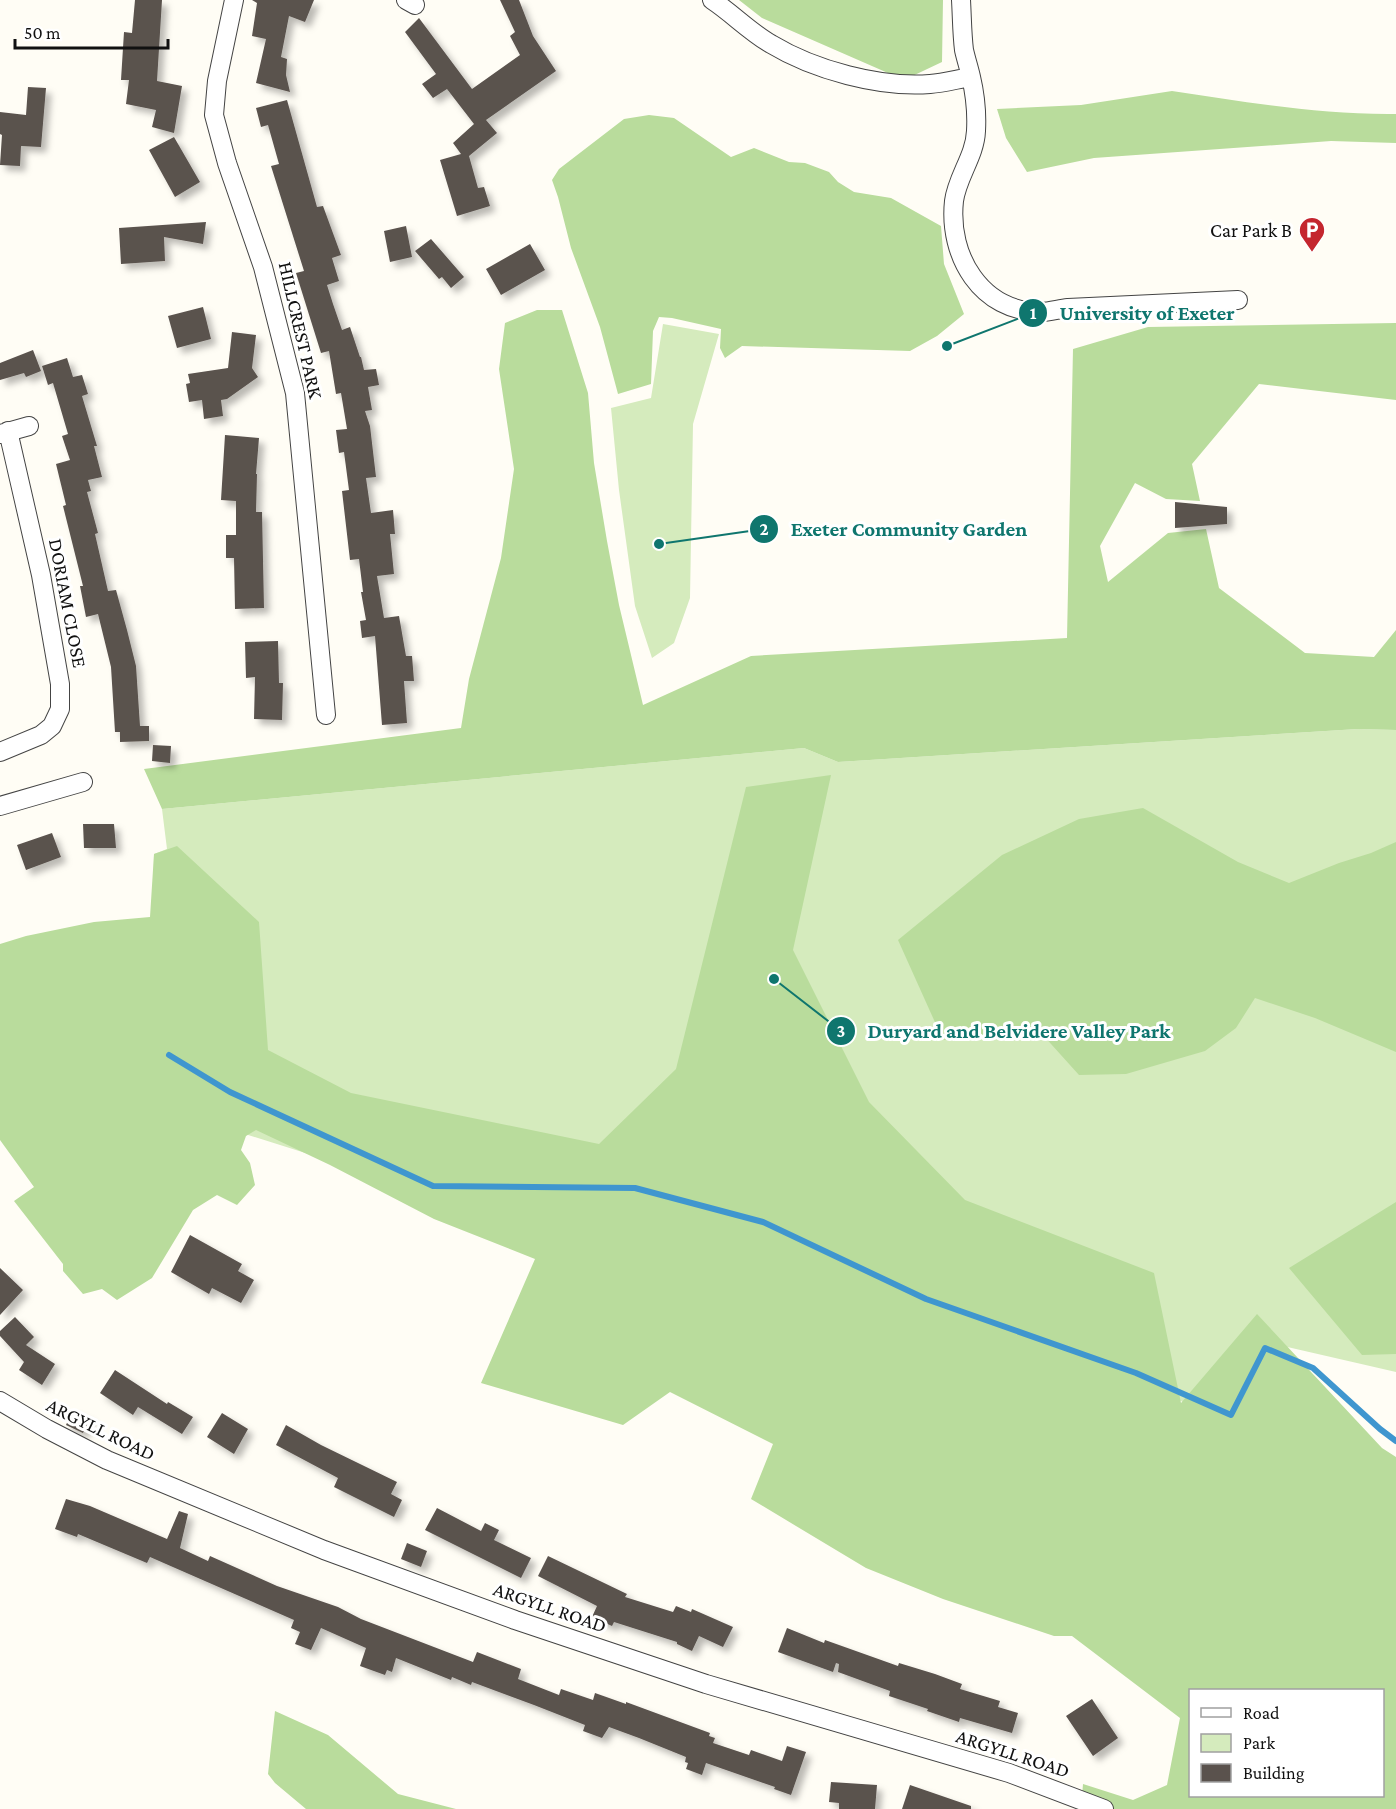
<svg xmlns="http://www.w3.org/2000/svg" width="1396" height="1809" font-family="'Crimson Pro',serif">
<defs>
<filter id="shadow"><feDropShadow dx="5.5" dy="5.5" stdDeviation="3" flood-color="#0004"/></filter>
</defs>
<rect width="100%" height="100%" fill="#fffdf5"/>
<path fill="#d5ebbd" d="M663 324 719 334 693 424 690 598 674 643 652 658 635 606 619 490 611 408 651 398Z
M1358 729 1396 730V1372L1266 1342 1238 1423 1123 1379 435 1194 150 1104 154 854 167 849 162 809 804 748 838 762Z"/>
<path fill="#b9dc9c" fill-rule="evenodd" d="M739 0H943L942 62 904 80 762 18Z
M1172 91C1246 102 1320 115 1396 114V143L1331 141 1094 158 1027 172 1006 138 997 109 1081 105Z
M649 115 674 118 731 157 754 148 789 162 805 163 829 172 838 182 854 192 891 198 941 226 944 264 964 314 937 336 910 351 742 346 725 358 720 348 721 329 672 318 659 317 653 331 651 384 618 394 600 327 571 248 558 197 552 180 559 169 624 119Z
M537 310H562L588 393 594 463 607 541 619 605 643 705 751 656 1067 638 1073 349 1148 327 1396 323V400L1259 384 1192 464 1200 501 1166 499 1135 483 1100 546 1108 582 1168 533 1206 529 1219 588 1305 653 1374 657 1396 630V730L1358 729 838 762 804 748 162 809 144 769 461 728 469 679 501 558 514 469 499 369 505 323Z
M831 775 793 950 869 1102 965 1200 1154 1273 1181 1403 1257 1314 1382 1448 1396 1457V1809H1081L1083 1784 1133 1800 1167 1785 1180 1718 1072 1636H1054L943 1599 866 1568 751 1499 773 1444 670 1392 623 1425 481 1383 535 1259 434 1219 330 1165 256 1130 246 1136 241 1150 250 1163 255 1185 237 1205 217 1195 193 1210 152 1278 117 1300 102 1289 83 1294 63 1271V1264L14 1201 34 1187 0 1140V944L26 936 94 922 150 917 154 854 177 846 259 922 268 1050 351 1093 599 1144 676 1069 746 787ZM1190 1690H1382V1796H1190Z
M1143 808 1238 862 1289 883 1339 863 1371 853 1396 842V1052L1315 1018 1255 998 1236 1028 1205 1051 1126 1074 1079 1075 1042 1034 943 1040 898 940 1002 855 1079 819Z
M1396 1202V1354L1362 1355 1289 1268Z
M275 1711 328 1735 398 1794 456 1809H306L275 1783 268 1774Z"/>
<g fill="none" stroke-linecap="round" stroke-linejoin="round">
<path stroke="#3f96cf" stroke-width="6" d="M169 1055 230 1092 433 1186 635 1188 763 1222 926 1299 1136 1373 1231 1415 1265 1348 1313 1368 1380 1429 1396 1441"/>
</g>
<path fill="#5a524d" filter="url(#shadow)" d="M135 0H162L157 81 182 86 174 133 152 127 156 110 126 104 129 80H121L124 32 132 33Z
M252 0H314L305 22 289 16 281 57 287 59 286 75 290 92 256 83 266 39 252 36 257 3Z
M500 0H519L533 36 556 71 486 120 497 133 469 156 478 188 484 187 490 206 457 216 440 160 461 154 453 143 474 124 447 89 433 98 422 84 436 74 405 32 419 18 472 89 520 55 510 36 515 32Z
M28 87 46 88 41 147 21 146 20 166 0 165 2 135 0 134V112L26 115Z
M287 100 317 207 323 206 341 255 332 258 339 281 327 285 333 304 342 330 350 327 360 357H361L364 370 376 369 379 385 368 387 372 410 365 411 370 426 376 477 366 478 371 513 393 510 395 534H390L394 574 377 576 384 618 399 616 406 656H412L414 681H404L407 723 382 725 375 636 362 638 360 621 366 620 361 592H363L359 559 350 560 342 491 349 490 344 452 339 453 336 430 347 429 341 393 336 394 329 351 321 353 296 273 304 271 271 166 279 164 268 125 261 127 256 108Z
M174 137 200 182 175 197 149 150Z
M206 222 203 244 164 237 165 261 121 264 119 228Z
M406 226 412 257 390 262 384 231Z
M431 239 464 277 451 288 442 277 439 279 415 251Z
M530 244 545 270 501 295 486 269Z
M203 307 211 339 177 348 168 316Z
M232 332 256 335 252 368 258 377 227 399 221 400 223 416 204 419 202 400 189 402 186 384 190 383 188 374 228 368Z
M33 350 41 371 26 377 24 373 0 380V363Z
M67 358 73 377 82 375 88 394 82 396 97 446H94L102 477 88 480 91 491 87 492 98 533 95 534 108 591 116 590 127 630 136 666 140 726H149V741L120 742V732H115L111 667 98 614 86 617 80 586H83L63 506 66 505 56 464 70 460 62 436 68 434 53 383 48 385 42 366Z
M225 435 259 438 256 474H257L256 512H262L264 608 235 609 234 558H226V535H236V501L221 500Z
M1175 502 1227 507V524L1175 528Z
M278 641 279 683H283L282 720 254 719 255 677 246 678 245 642Z
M153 745 171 746 170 763 152 761Z
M83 824H114L116 848H84Z
M52 833 61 857 26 870 17 845Z
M190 1235 242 1264 238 1271 254 1280 241 1303 212 1288 209 1294 171 1272Z
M0 1268 23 1290 0 1315Z
M15 1317 34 1337 26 1345 55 1364 42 1385 19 1370 24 1362 0 1336V1331Z
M115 1370 167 1404 168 1402 193 1417 182 1434 138 1407 133 1415 100 1393Z
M73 1410 90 1418 83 1433 66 1425Z
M222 1413 248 1429 234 1454 207 1437Z
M286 1425 321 1445 397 1482 391 1494 402 1500 394 1517 334 1487 338 1478 276 1445Z
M66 1499 90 1506 167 1539 179 1511 188 1514 180 1548 208 1561 210 1556 277 1586 338 1607 361 1619 473 1662 477 1652 521 1669 518 1679 559 1695 561 1689 593 1700 595 1693 626 1704V1702L710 1733 709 1736 715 1738 713 1743 749 1755 751 1750 782 1761 787 1746 806 1752 791 1795 774 1789 775 1787 706 1763 702 1775 686 1769 688 1763 685 1762 686 1757 639 1738 609 1727 602 1738 583 1731 585 1725 534 1705 472 1682 471 1685 452 1677 451 1680 396 1658 392 1672 387 1670 385 1675 360 1666 366 1648 321 1628 311 1650 295 1644 300 1632 291 1628 294 1620 150 1557 147 1563 78 1534 77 1537 55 1529Z
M437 1508 481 1531 485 1523 499 1530 494 1540 531 1558 521 1578 425 1530Z
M407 1543 427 1551 421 1567 401 1559Z
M548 1556 627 1594 625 1597 673 1612 676 1606 691 1612 692 1609 733 1627 723 1647 699 1636 692 1651 677 1644V1642L614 1622 612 1626 592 1617 597 1606 538 1576Z
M787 1628 824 1643 825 1640 898 1666 899 1663 935 1674 962 1684 960 1689 1000 1701 998 1707 1018 1713 1012 1733 960 1718 959 1722 927 1711 928 1709 889 1696 890 1691 838 1672 839 1664 836 1663 833 1672 778 1652Z
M1092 1699 1118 1738 1093 1756 1066 1716Z
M831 1782 877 1785 875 1809H839V1803L829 1802Z
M910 1785 971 1806V1809H902Z"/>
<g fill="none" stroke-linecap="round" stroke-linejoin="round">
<g stroke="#444" stroke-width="20">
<path id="minor" d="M234 0 217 81 214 115 227 163 263 267 295 393 326 715
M406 0 415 5
M712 0C733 14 750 32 771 44 814 70 880 88 930 84 944 83 958 79 971 77
M961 0C962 17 962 34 964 50 966 59 969 68 971 77 975 94 977 113 976 131 975 156 957 177 954 201 948 256 981 312 1041 312 1049 312 1059 309 1068 308L1238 300
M0 434 29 426
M0 752 41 735 52 726 60 709V684L41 575 8 431
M0 806 83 782
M0 1401 47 1429 107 1460 324 1550 515 1620 706 1684 1009 1773 1104 1809"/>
</g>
<use href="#minor" stroke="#fff" stroke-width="18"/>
</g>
<defs>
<g id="parking-pin" transform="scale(1.35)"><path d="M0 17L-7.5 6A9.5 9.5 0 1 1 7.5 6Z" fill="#c4262e" stroke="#fff"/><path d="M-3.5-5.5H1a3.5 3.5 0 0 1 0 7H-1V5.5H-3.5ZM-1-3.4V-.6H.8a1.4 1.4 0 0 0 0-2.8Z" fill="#fff"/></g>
</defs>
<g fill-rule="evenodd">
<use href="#parking-pin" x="1312" y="230"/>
</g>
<g text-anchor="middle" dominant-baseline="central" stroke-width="6" stroke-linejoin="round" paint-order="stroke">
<g font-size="20" fill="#111" stroke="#fff" text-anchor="end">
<text x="1292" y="230">Car Park B</text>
</g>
<g font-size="20" fill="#111" stroke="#fff">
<text transform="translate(301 330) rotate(77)">HILLCREST PARK</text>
<text transform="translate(68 603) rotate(79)">DORIAM CLOSE</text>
<text transform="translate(101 1429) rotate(26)">ARGYLL ROAD</text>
<text transform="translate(550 1607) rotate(19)">ARGYLL ROAD</text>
<text transform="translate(1013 1753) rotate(18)">ARGYLL ROAD</text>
</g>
</g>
<path fill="none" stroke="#0f766e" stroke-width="2" d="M947 346L1033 313M659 544L764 529M774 979L841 1031"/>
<g fill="#0f766e" stroke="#fff" stroke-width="2">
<circle cx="947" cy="346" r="6"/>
<circle cx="659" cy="544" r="6"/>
<circle cx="774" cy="979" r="6"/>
<circle cx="1033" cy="313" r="15"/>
<circle cx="764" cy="529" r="15"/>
<circle cx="841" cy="1031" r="15"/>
</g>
<g font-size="18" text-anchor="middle" font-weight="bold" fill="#fff">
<text x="1033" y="319">1</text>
<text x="764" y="535">2</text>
<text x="841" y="1037">3</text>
</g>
<g font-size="21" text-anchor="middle" font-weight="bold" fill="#0f766e" stroke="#fff" stroke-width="6" stroke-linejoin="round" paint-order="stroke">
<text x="1147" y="320">University of Exeter</text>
<text x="909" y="536">Exeter Community Garden</text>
<text x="1019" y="1038">Duryard and Belvidere Valley Park</text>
</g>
<rect x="1189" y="1689" width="195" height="108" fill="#ffffff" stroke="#a0a0a0" stroke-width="1.5"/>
<rect x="1201" y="1708" width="30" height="9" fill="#ffffff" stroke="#a0a0a0" stroke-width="1.5"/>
<text x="1243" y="1719" font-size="18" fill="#111111">Road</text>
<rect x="1201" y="1734" width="30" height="18" fill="#d5ebbd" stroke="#a0a0a0" stroke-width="1.5"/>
<text x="1243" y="1749" font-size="18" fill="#111111">Park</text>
<rect x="1201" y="1764" width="30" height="18" fill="#5a524d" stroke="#a0a0a0" stroke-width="1.5"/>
<text x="1243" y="1779" font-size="18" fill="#111111">Building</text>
<path d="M15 39v9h153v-9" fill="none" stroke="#111111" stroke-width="3"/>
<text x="24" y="39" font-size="18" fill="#111111" stroke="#ffffff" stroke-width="4.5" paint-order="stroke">50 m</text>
</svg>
